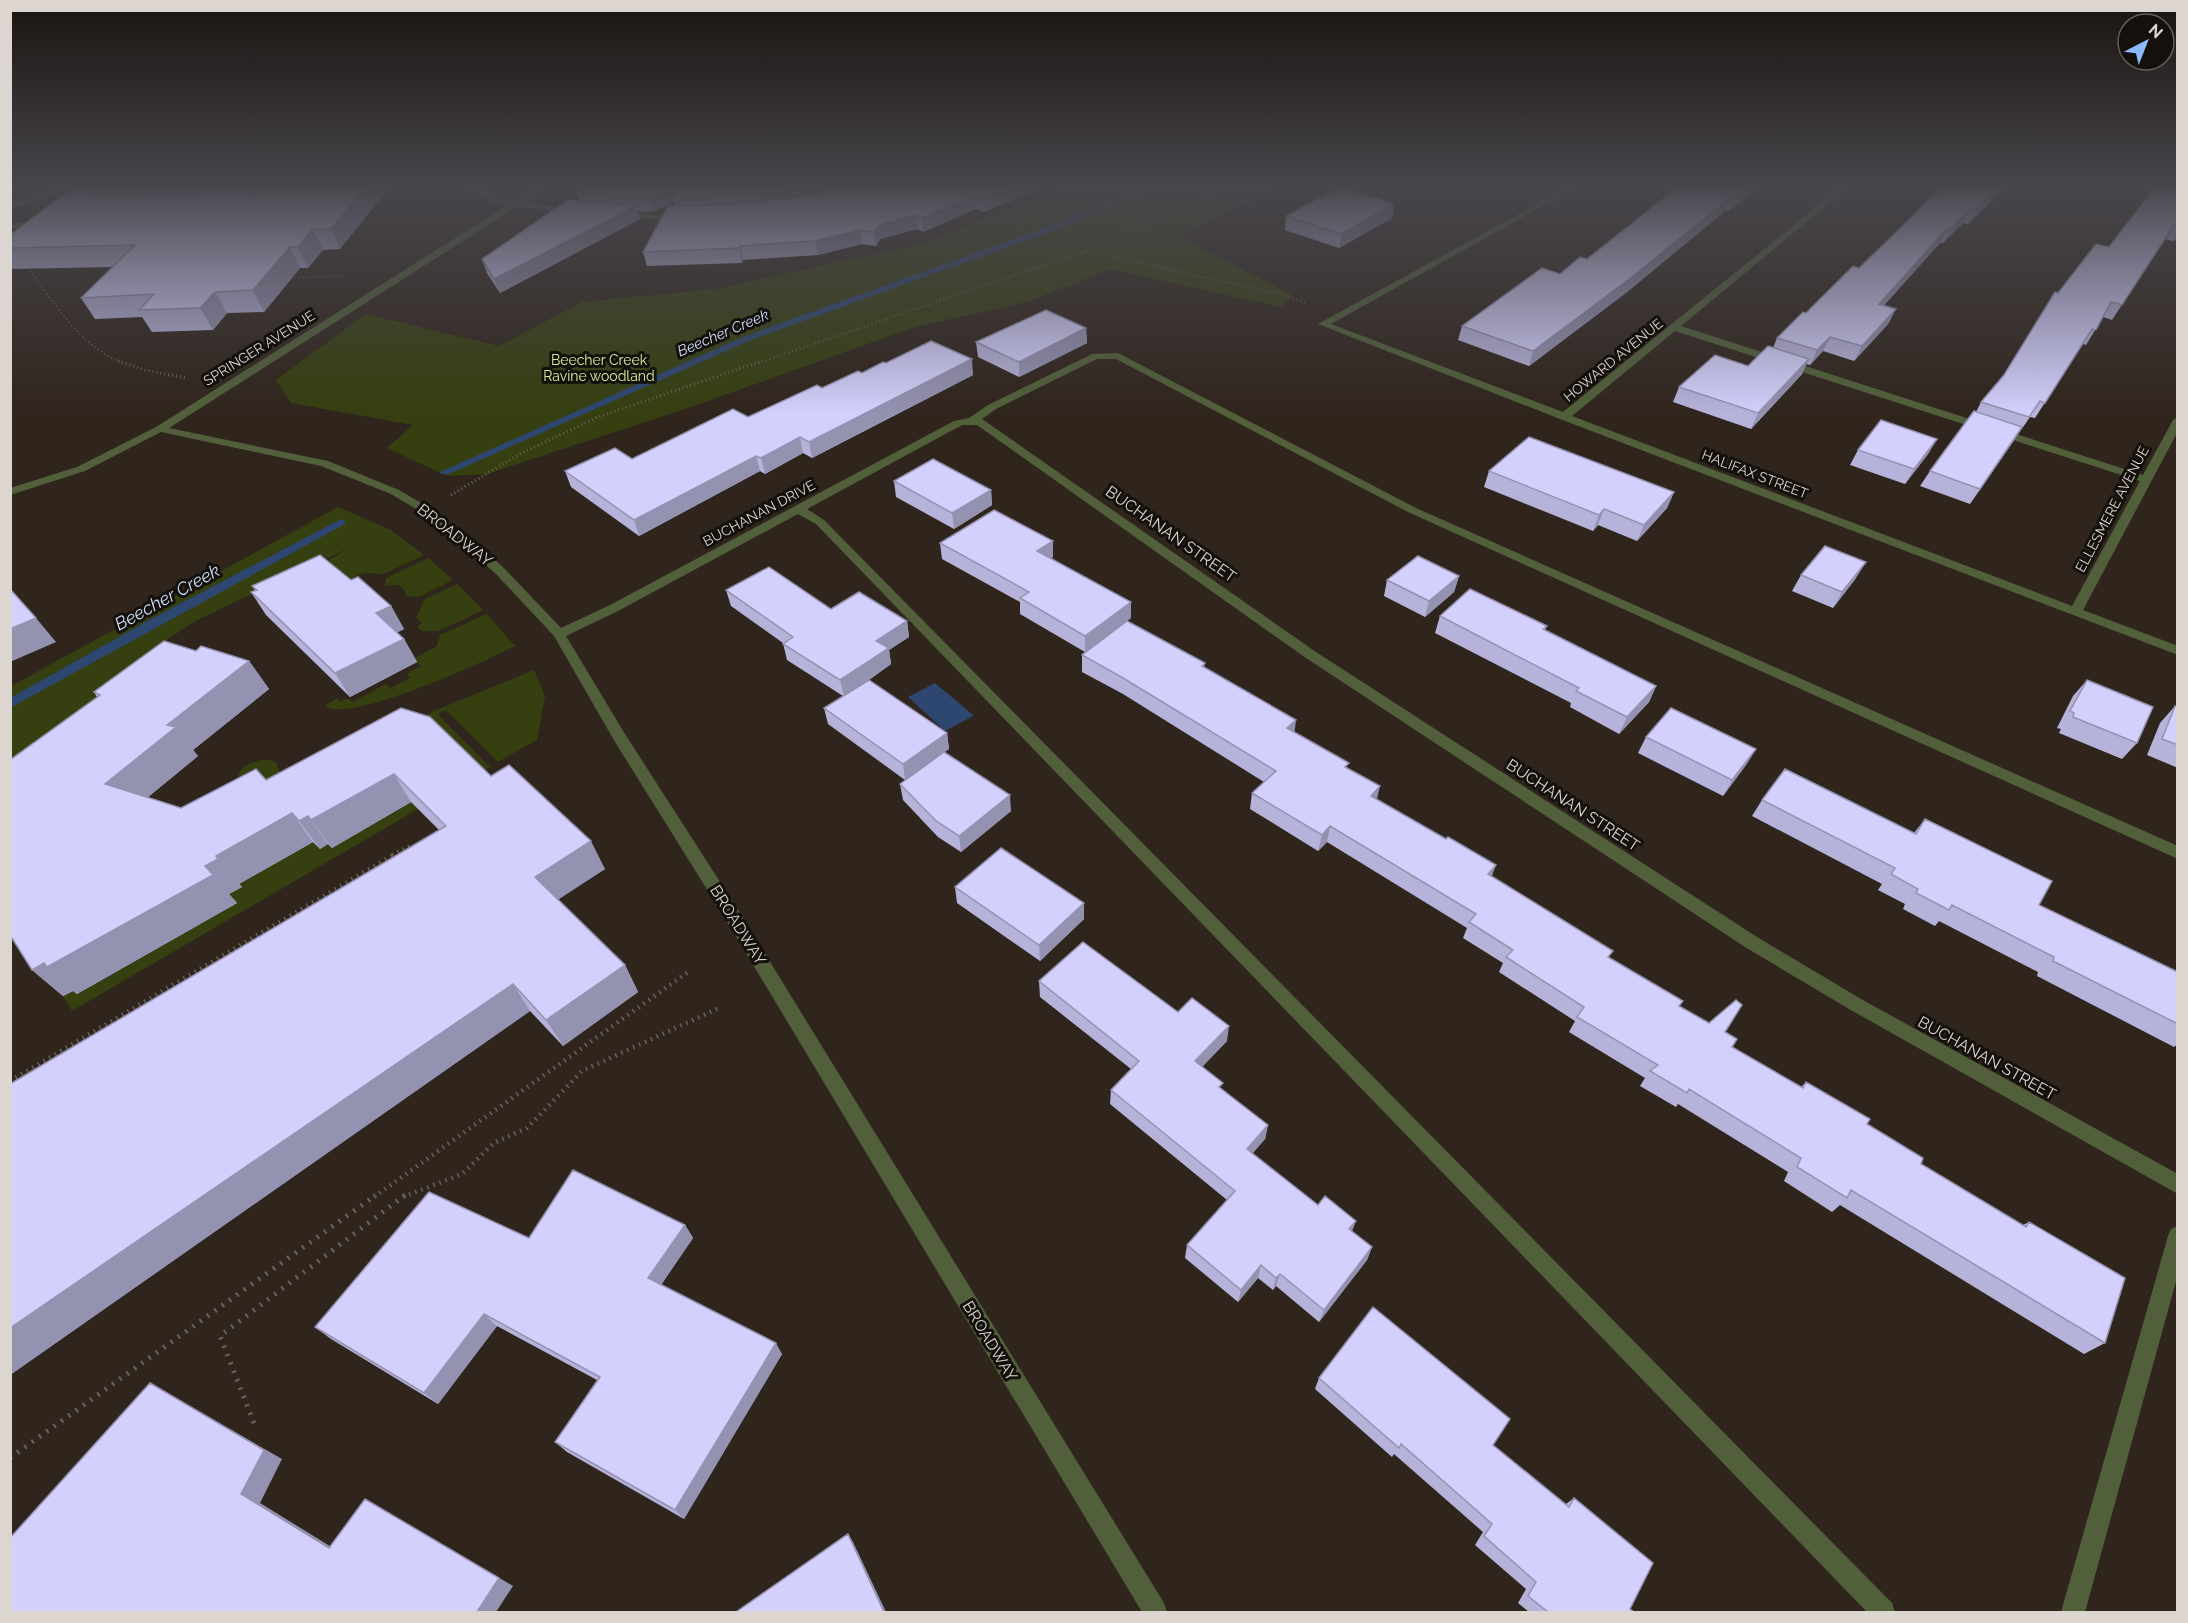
<svg xmlns="http://www.w3.org/2000/svg" width="2188" height="1623" font-family="Raleway,sans-serif">
<rect width="100%" height="100%" fill="#30251d"/>
<path fill="#353f10" d="M1066 187H1276L1178 236 1292 295 1281 307 1110 269 1028 302 915 327 691 407 487 474 447 476 387 448 413 425 291 403 276 380 366 314 499 346 582 302 715 289 921 244Z
M338 507 391 530 424 555 384 574 364 573 339 583 307 573 349 548 197 620 157 646 141 658 11 809V686Z
M428 558 453 580 419 597 405 596 406 592 399 585 385 586 386 578Z
M457 584 483 610 439 631H422L417 627 422 623 416 617 425 599Z
M487 614 515 646C489 660 347 725 325 706L337 698 340 702 347 698 352 702 386 684 390 688 410 678 407 674 421 666 413 659 437 646 440 635Z
M534 670 545 696 537 740 498 762 448 712 443 711 439 714 440 717 490 767 72 1011 63 996 161 940 158 934 241 887 237 880 311 838 320 849 466 765 417 721 434 711Z
M260 760H271L276 763 287 789 239 781 238 774 245 766Z"/>
<path fill="#2d4770" d="M935 683 973 715V716L945 731 908 697Z"/>
<g fill="none" stroke-linecap="round" stroke-linejoin="round">
<path fill="#2d4770" fill-rule="evenodd" d="M1148 187H1157L1058 229 751 340 449 474H441L440 472 745 336 1052 225Z
M341 519 346 522 345 524 10 708V698L151 619Z"/>
<path stroke="#6b625b" stroke-width="2" stroke-dasharray="1 3" stroke-linecap="butt" d="M1086 251 1285 295 1306 303
M26 264C52 301 79 345 122 363
M290 278 348 276
M758 363 1085 251 1230 187"/>
<path stroke="#6b625b" stroke-width="3" stroke-dasharray="1 3" stroke-linecap="butt" d="M118 361 145 370 186 378
M451 495 520 454 598 417 762 361"/>
<path stroke="#6b625b" stroke-width="4" stroke-dasharray="1.5 4.5" stroke-linecap="butt" d="M392 855 410 846"/>
<path stroke="#6b625b" stroke-width="4.5" stroke-dasharray="1.5 5" stroke-linecap="butt" d="M10 1081 395 854
M374 1197 688 972
M403 1197 462 1174 494 1143 527 1128 582 1071 719 1008"/>
<path stroke="#6b625b" stroke-width="5" stroke-dasharray="2 7" stroke-linecap="butt" d="M254 1423 220 1336 405 1195
M10 1458 376 1195"/>
<path fill="#51603a" fill-rule="evenodd" d="M62 187H73L60 193 85 201 81 203 52 195 10 209V204Z
M466 187H475L498 198 515 200 537 187H546L525 202 578 211 574 213 518 206 169 428 328 461 399 490 426 506 475 542 504 568 561 628 610 605 954 421 969 418 988 405 1092 354 1118 353 1416 508 2178 846V859L1408 512 1116 359H1097L996 409 982 419 1316 652 1757 937 1861 999 2178 1174V1194L1849 1009 1745 947 1306 658 977 425H962L807 509 824 520 1892 1603 1895 1612H1867L816 524 798 514 618 611 566 636 625 734 740 913 1164 1603 1167 1612H1142L728 923 615 742 554 636 496 574 467 548 418 510 391 494 321 466 161 432 85 471 10 495V488L77 467 156 427 509 204 493 202Z
M1568 187H1577L1331 324 1563 412 1841 187H1849L1681 326 2143 475 2173 420 2178 417V431L2083 610 2178 646V655L1560 419 1318 324ZM1675 331 2140 481 2072 606 1572 416Z
M619 213 681 216 685 218 681 220 616 217V213Z
M40 221 43 222V226L10 229V224Z
M2178 1226V1274L2085 1612H2061L2168 1236 2171 1229Z"/>
</g>
<path fill="#b5b3da" d="M85 187H366L387 190 340 249 323 250 308 268H300L264 312 227 313 213 330 152 332 142 317 95 319 81 298 113 267 10 269V235L88 191Z
M1043 187 984 212 976 209 923 232 917 229 880 239 876 246 862 244 818 255 743 260 742 263 647 266 643 252 674 206 673 202 653 212 638 211 640 219 500 293 487 273 482 259 579 201 577 194Z
M1673 187H1760L1728 211 1726 210 1627 292 1529 366 1458 340 1462 326 1587 259 1671 192Z
M1942 187H2006L1968 224 1963 223 1943 243H1940L1884 305 1896 309 1888 324 1854 361 1823 351 1810 365 1806 364 1802 374 1751 429 1673 402 1679 387 1748 366 1773 348 1777 338 1859 268 1882 246Z
M2147 187H2178V237L2174 241 2165 239 2112 320 2103 317 2086 345 2083 344 2035 418 2030 417 1970 504 1920 486 1930 471 1976 412 1981 402 2004 375 2058 293 2109 247 2154 188Z
M1394 204 1392 218 1339 248 1285 230 1286 216Z
M1086 328 1087 343 1019 377 978 357 976 342Z
M886 363 973 375 812 458 803 453 765 474 760 471 639 536 571 487 565 471 632 459 748 417Z
M1937 439 1928 454 1905 484 1850 465 1858 450Z
M1489 471 1674 492 1667 508 1637 541 1598 525 1593 531 1484 487Z
M894 481 991 490 992 505 954 529 896 497Z
M940 543 1053 557 1051 558 1131 618 1127 621 1205 663 1204 667 1294 732 1348 768 1377 799 1492 876 1679 1006 1725 1032 1732 1047 1801 1087 1806 1082 1867 1124 1921 1164 2023 1225 2029 1222 2105 1343 2084 1354 1840 1205 1832 1212 1784 1181 1788 1172 1678 1104 1676 1107 1640 1086 1645 1078 1569 1032 1575 1021 1499 972 1503 963 1463 938 1467 928 1327 842 1318 851 1250 809 1252 793 1264 782 1123 694 1082 672V655L1085 652 1020 614V602L942 559Z
M1801 575 1856 578 1833 608 1792 591Z
M1459 576 1454 592 1425 617 1384 596 1387 580Z
M351 580 391 606 404 629 397 632 404 639 417 662 350 697 266 615 251 592 255 590 252 586Z
M726 590 831 609 907 621 909 637 889 650 891 664 869 680 947 733 949 749 944 752 1011 811 961 852 938 837 903 800 900 784 905 780 828 724 824 708 843 696 787 660 783 643 731 606Z
M1440 616 1547 626 1545 630 1656 686 1649 702 1619 734 1570 707 1571 703 1435 633Z
M196 651 249 661 269 689 193 750 198 756 148 797 181 808 266 780 401 708 491 776 605 869 558 899 625 965 638 992 563 1046 530 1011 10 1375V1084L439 830 411 802 332 848 328 844 320 849 313 842 239 884 242 887 229 894 237 903 77 994 73 991 63 996 32 970 97 697 94 692Z
M2087 680 2137 743 2122 759 2059 733 2061 729 2057 728 2073 696Z
M2175 706 2178 707V768L2147 755 2160 723Z
M1646 737 1756 749 1746 765 1723 796 1638 753Z
M1762 800 1914 833 1925 819 2039 905 2178 972V1044L2174 1047 2037 976 2038 972 1939 921 1935 926 1903 909 1905 904 1878 890 1882 884 1752 816Z
M955 887 1084 919 1040 961 957 903Z
M1039 981 1178 1012 1227 1041 1202 1067 1222 1090 1268 1125 1265 1139 1252 1154 1372 1247 1367 1260 1319 1322 1276 1286 1273 1290 1258 1278 1238 1302 1185 1258 1187 1245 1227 1200 1110 1104 1111 1090 1131 1069 1040 997Z
M685 1225 693 1238 661 1285 782 1354 684 1519 567 1452 555 1442 597 1380 497 1326 438 1404 331 1339 315 1327 529 1238Z
M1319 1378 1493 1445 1566 1504 1574 1498 1630 1609 1634 1612H1529L1518 1603 1526 1589 1475 1545 1483 1532 1394 1454 1392 1457 1315 1389Z"/>
<path fill="#9492b1" d="M366 187H386L387 190 340 249 331 229Z
M673 187H682L672 199 673 202 653 212 649 199Z
M802 187H860L765 207 762 193Z
M1011 187H1043L984 212 983 198Z
M1748 187H1760L1728 211 1734 197Z
M1999 187H2006L1968 224 1976 210Z
M975 196 976 209 923 232 922 218Z
M1731 197 1726 210 1627 292 1529 366 1533 351Z
M1394 204 1392 218 1339 248 1341 234Z
M636 206 640 219 500 293 494 279Z
M1970 209 1963 223 1943 243 1950 229Z
M916 215 917 229 880 239 876 246 874 232 879 225Z
M313 229 323 250 308 268 298 247Z
M1947 229 1940 243 1872 319 1879 304Z
M860 230 862 244 818 255 815 241Z
M740 246 743 260 742 263 739 248Z
M290 247 300 268 264 312 253 290Z
M215 292 227 313 213 330 200 308Z
M1896 309 1888 324 1854 361 1862 346Z
M1086 328 1087 343 1019 377V362Z
M1830 337 1823 351 1810 365 1817 350Z
M972 359 973 375 812 458 809 442Z
M1809 359 1802 374 1751 429 1758 413Z
M2022 427 2013 442 1970 504 1980 489Z
M800 437 803 453 765 474 761 458Z
M1937 439 1928 454 1905 484 1914 469Z
M756 456 760 471 639 536 634 520Z
M991 490 992 505 954 529 952 513Z
M1674 492 1667 508 1637 541 1644 525Z
M1604 509 1598 525 1593 531 1599 515Z
M1053 541V557L1038 567 1037 551Z
M1866 562 1856 578 1833 608 1842 592Z
M1459 576 1454 592 1425 617 1429 601Z
M1131 602V618L1085 652V636Z
M391 606 404 629 389 637 376 613Z
M36 618 56 642 10 662V629Z
M907 621 909 637 889 650 891 664 844 696 840 680 876 641Z
M404 639 417 662 350 697 335 673Z
M249 661 269 689 193 750 198 756 130 812 105 784 167 725Z
M1656 686 1649 702 1619 734 1627 717Z
M1296 720 1294 737 1287 728Z
M947 733 949 749 905 780 903 764Z
M1756 749 1746 765 1723 796 1732 780Z
M394 774 411 802 332 848 311 820Z
M1380 786 1376 803 1371 796Z
M1010 795 1011 811 961 852 959 836Z
M292 813 313 842 239 884 242 887 229 894 237 903 77 994 73 991 63 996 32 970 216 856Z
M308 816 328 844 320 849 299 821Z
M1330 826 1327 842 1318 851 1322 835Z
M591 841 605 869 550 905 535 877Z
M1496 865 1490 881 1488 874Z
M1084 903V919L1040 961 1039 945Z
M625 965 638 992 563 1046 546 1020Z
M513 984 530 1011 10 1375V1328Z
M1229 1026 1227 1041 1193 1076 1195 1061Z
M1268 1125 1265 1139 1244 1163 1247 1149Z
M1356 1221 1351 1234 1349 1229Z
M685 1225 693 1238 657 1290 648 1278Z
M1372 1247 1367 1260 1319 1322 1324 1310Z
M1261 1265 1258 1278 1238 1302 1241 1290Z
M1280 1274 1276 1286 1273 1290 1276 1278Z
M484 1314 497 1326 438 1404 424 1393Z
M776 1343 782 1354 684 1519 675 1510Z
M150 1383 282 1459 260 1503 346 1556 329 1548 241 1494Z
M365 1499 513 1586 496 1612H477Z
M848 1534 853 1542 886 1612H884Z"/>
<path fill="#d3d0fd" stroke="#9492b1" stroke-width="1.5" d="M73 187 95 193 293 190 298 187H366L331 229H313L298 247H290L253 290 215 292 200 308 139 310 154 294 81 298 135 245 10 248V235Z
M588 187H673L649 199 577 194Z
M679 187H802L762 193 672 199Z
M842 187H1011L983 198 975 196 922 218 916 215 879 225 874 232 860 230 815 241 740 246 739 248 643 252 668 206 727 205 800 197Z
M1340 187 1394 204 1341 234 1286 216Z
M1678 187H1748L1734 197H1731L1632 277 1533 351 1462 326 1542 268 1560 274 1580 257 1587 259Z
M1942 187H1999L1976 210 1970 209 1950 229H1947L1879 304 1896 309 1862 346 1830 337 1817 350 1777 338 1803 312 1806 313 1853 266 1859 268 1882 246Z
M2155 187H2178V226L2174 225 2122 305 2111 302 2096 330 2092 329 2045 403 2040 401 2029 417 1981 402 2004 375 2055 292 2058 293 2096 244 2109 247Z
M568 200 636 206 494 279 482 259Z
M1046 310 1086 328 1019 362 976 342Z
M931 341 972 359 809 442 800 437 761 458 756 456 634 520 565 471 615 448 632 459 733 409 748 417 817 385 822 388 858 371 862 373 883 362 886 363Z
M1768 346 1809 359 1758 413 1679 387 1715 355 1748 366Z
M1974 411 2022 427 1980 489 1930 471Z
M1881 420 1937 439 1914 469 1858 450Z
M1529 437 1674 492 1644 525 1604 509 1599 515 1489 471Z
M933 459 991 490 952 513 894 481Z
M994 510 1053 541 1037 551 1131 602 1085 636 1020 598 1029 592 940 543Z
M1825 546 1866 562 1842 592 1801 575Z
M320 555 351 580 358 577 391 606 376 613 404 639 335 673 251 592 257 590 252 586Z
M1418 556 1459 576 1429 601 1387 580Z
M769 567 831 609 859 592 907 621 876 641 889 648 840 680 783 644 793 637 726 590Z
M10 589 36 618 10 629Z
M1470 589 1547 626 1543 629 1656 686 1627 717 1576 691 1579 688 1440 616Z
M1127 621 1205 663 1202 666 1296 720 1287 728 1349 763 1345 767 1380 786 1371 796 1446 839 1448 837 1496 865 1488 874 1613 951 1608 957 1683 1001 1679 1006 1709 1023 1736 1000 1742 1005 1725 1032 1737 1039 1732 1047 1803 1088 1806 1082 1870 1119 1867 1124 1923 1158 1921 1164 2026 1227 2029 1222 2125 1278 2105 1343 1851 1190 1847 1198 1797 1167 1801 1158 1689 1089 1687 1093 1650 1071 1658 1065 1577 1017 1584 1007 1506 957 1513 950 1469 922 1476 914 1330 826 1322 835 1252 793 1276 771 1123 678 1082 655Z
M164 641 196 651 201 646 249 661 167 725 176 727 105 784 181 808 256 769 266 780 401 708 430 717 491 776 509 765 591 841 535 877 625 965 546 1020 513 984 10 1328V1084L446 826 394 774 311 820 308 816 299 821 292 813 216 856 218 859 205 866 213 875 47 967 44 963 32 970 10 935V760L100 695 94 692Z
M869 680 947 733 903 764 824 708Z
M2087 680 2153 707 2137 743 2073 717 2074 713 2070 711Z
M2175 706 2178 707V745L2162 739Z
M1671 708 1756 749 1732 780 1646 737Z
M944 752 1010 795 959 836 936 821 900 784Z
M1785 769 1916 834 1925 819 2052 881 2039 905 2178 972V1024L2053 961 2054 957 1952 905 1949 910 1916 893 1918 889 1891 874 1895 868 1762 800Z
M1001 848 1084 903 1039 945 955 887Z
M1083 942 1178 1012 1192 998 1229 1026 1195 1061 1223 1083 1219 1087 1268 1125 1247 1149 1318 1205 1325 1196 1356 1221 1349 1229 1372 1247 1324 1310 1280 1274 1276 1278 1261 1265 1241 1290 1187 1245 1235 1191 1111 1090 1139 1061 1039 981Z
M573 1170 685 1225 648 1278 776 1343 675 1510 555 1442 600 1377 484 1314 424 1393 315 1327 429 1192 529 1238Z
M1373 1307 1510 1419 1493 1445 1569 1507 1574 1498 1653 1563 1630 1609 1634 1612H1548L1528 1596 1536 1582 1484 1536 1492 1524 1401 1444 1399 1448 1319 1378Z
M150 1383 264 1450 241 1494 329 1548 365 1499 499 1578 477 1612H10V1538Z
M848 1534 884 1612H736Z"/>
<linearGradient id="sky" x2="0" y2="1"><stop stop-color="#1a1410"/><stop offset="0.45" stop-color="#48464c"/><stop offset="1" stop-color="#48464c" stop-opacity="0"/></linearGradient>
<rect width="2188" height="414" fill="url(#sky)"/>
<g text-anchor="middle" dominant-baseline="central" stroke-width="6" stroke-linejoin="round" paint-order="stroke">
<g font-size="14" fill="#dcd5d0" stroke="#14100c">
<text transform="translate(259 348) rotate(-32)">SPRINGER AVENUE</text>
<text transform="translate(1613 360) rotate(-39)">HOWARD AVENUE</text>
<text transform="translate(1755 474) rotate(21)">HALIFAX STREET</text>
<text transform="translate(2112 509) rotate(-62)">ELLESMERE AVENUE</text>
<text transform="translate(759 513) rotate(-28)">BUCHANAN DRIVE</text>
</g>
<g font-size="14" fill="#d9ef9e" stroke="#14100c">
<text x="599" y="360">Beecher Creek<tspan x="599" dy="16">Ravine woodland</tspan></text>
</g>
<g font-size="15" font-style="italic" fill="#ccdef9" stroke="#14100c">
<text transform="translate(723 333) rotate(-23)">Beecher Creek</text>
</g>
<g font-size="16" fill="#dcd5d0" stroke="#14100c">
<text transform="translate(1171 534) rotate(35)">BUCHANAN STREET</text>
<text transform="translate(455 535) rotate(38)">BROADWAY</text>
<text transform="translate(1573 805) rotate(33)">BUCHANAN STREET</text>
<text transform="translate(738 925) rotate(58)">BROADWAY</text>
<text transform="translate(1987 1058) rotate(29)">BUCHANAN STREET</text>
<text transform="translate(990 1341) rotate(59)">BROADWAY</text>
</g>
<g font-size="18" font-style="italic" fill="#ccdef9" stroke="#14100c">
<text transform="translate(167 597) rotate(-29)">Beecher Creek</text>
</g>
</g>
<rect width="2188" height="1623" fill="none" stroke="#dcd5d0" stroke-width="24"/>
<g transform="translate(2146 42) rotate(42)"><circle r="28" fill="#14100c" stroke="#645f5a" stroke-width="1.5"/>
<path d="M0-4.5L10 22L0 15L-10 22Z" fill="#8cb9fc"/>
<text y="-9" font-size="16" font-weight="bold" text-anchor="middle" fill="#dcd5d0">N</text>
</g>
</svg>
